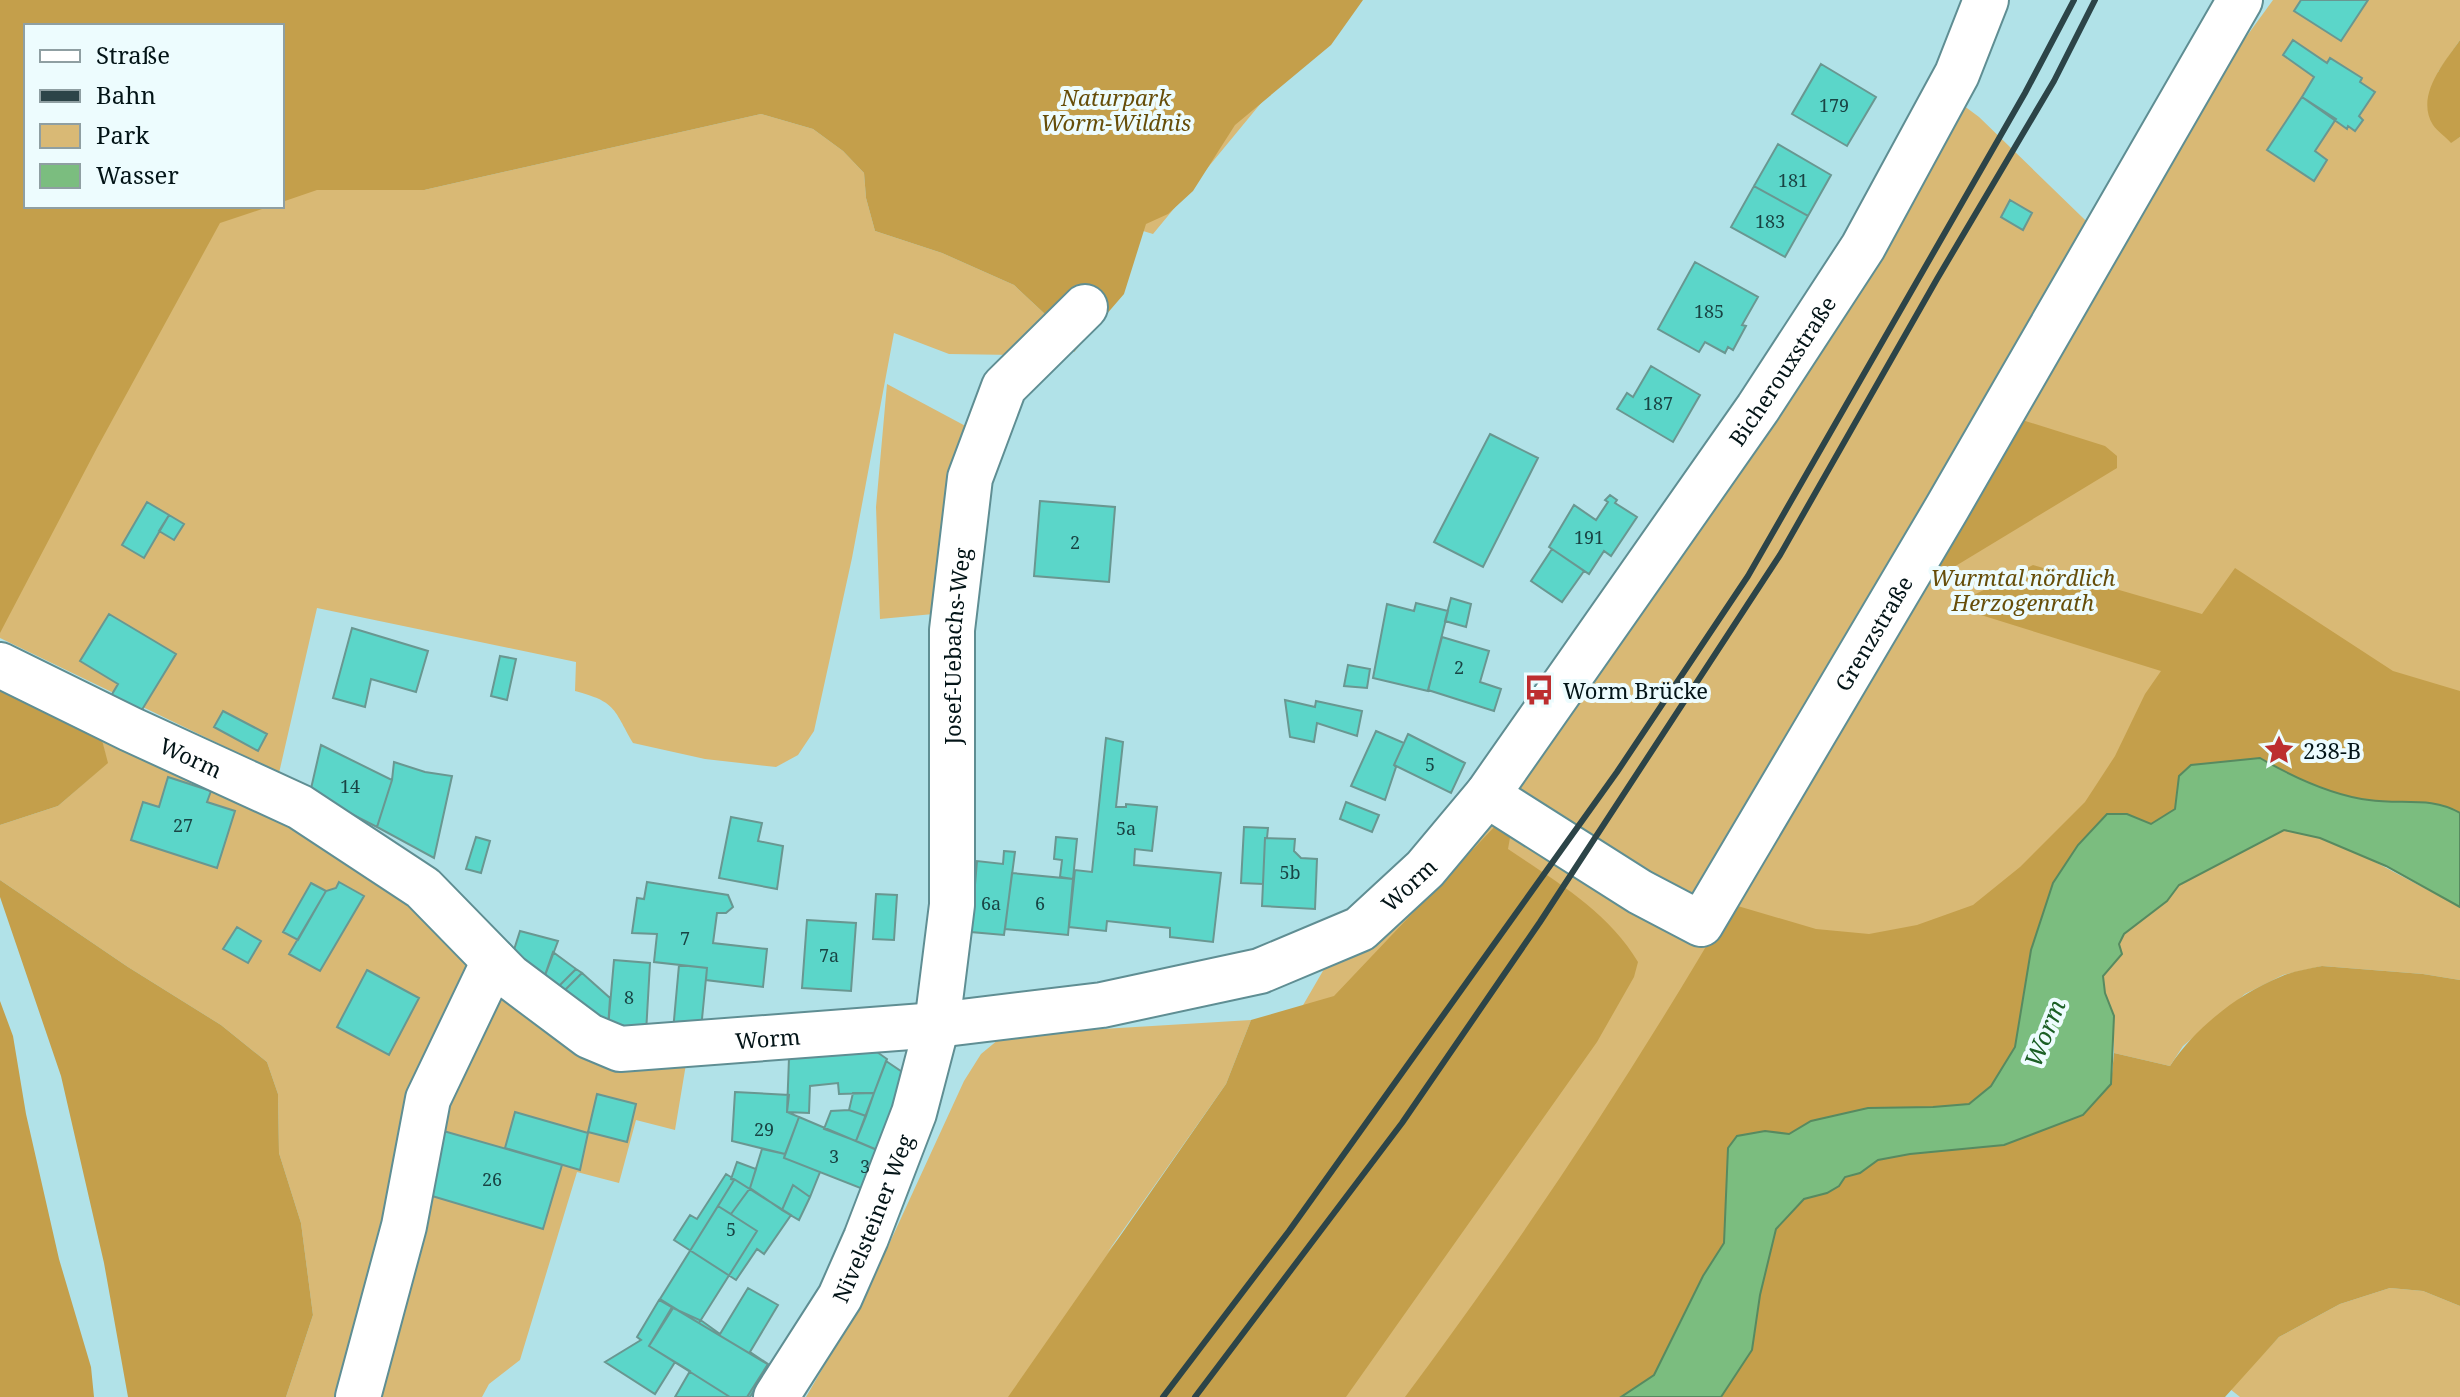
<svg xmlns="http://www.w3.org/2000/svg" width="2460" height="1397" font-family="'Noto Serif',serif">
<rect width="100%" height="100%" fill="#b1e2e8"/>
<path fill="#d9b975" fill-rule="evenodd" d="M0 0H1346L1153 234 884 153 892 86 478 162 424 190 761 114 813 129 843 151 864 173 866 198 875 231 942 253 1014 285 1046 315 1015 355 949 354 894 333 852 558 814 731 798 755 776 767 705 759 633 743C613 708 616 702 575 691L576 662 317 608 279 773 0 638ZM26 26H282V206H26Z
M2273 0H2460V40L2438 72 2451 142 2460 137V873L2360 854 2460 907V980L2423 974 2322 966 2283 975 2245 994 2183 1046 2170 1066 2114 1053 2113 1014 1659 1397H806L868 1290 964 1081 981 1054 1004 1035 1251 1020 1226 1084 1107 1253 1295 1019 1338 945 1416 866 1710 463 1936 85 1979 117 2114 248 2188 117Z
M887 384 973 430 944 613 880 619 876 507Z
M101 736 339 835 554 1020 686 1064 675 1130 636 1120 619 1183 577 1172 520 1360 489 1384 482 1397H286L313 1315 301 1223 279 1153 278 1094 267 1062 221 1025 128 967 0 880V825L58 806 107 763Z
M2390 1288 2423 1291 2460 1306V1397H2240L2230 1389 2279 1337 2340 1304Z"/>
<path fill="#c49f4b" d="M0 0H1363L1331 45 1235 125 1193 191 1168 214 1146 224 1124 294 1074 352 1046 315 1014 285 942 253 875 231 866 198 864 173 843 151 813 129 761 114 424 190H317L282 202V26H26V206H271L220 223 97 448 0 633Z
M2460 40V137L2451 143C2446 137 2437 131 2433 125 2415 96 2444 63 2460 40Z
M2019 419 2105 446 2117 456V468L1944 573 1923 581Z
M2033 565 2202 614 2235 568 2393 671 2460 691V813C2431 796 2401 805 2369 800 2330 794 2293 777 2259 758L2179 776 2176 809 2151 825 2127 814 2078 845 2053 883 2031 950 2015 1047 1991 1086 1970 1104 1933 1107 1868 1108 1811 1121 1789 1134 1765 1131 1738 1136 1728 1148 1724 1243 1703 1276 1654 1375 1621 1397H1405C1523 1239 1632 1074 1731 904L1816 929 1869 934 1917 925 1973 905 2020 867 2085 802 2115 756 2145 694 2161 671 1952 606Z
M0 689 101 736 108 763 58 806 0 825Z
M1516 804 1508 849C1555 881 1608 911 1638 962L1634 977 1597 1042 1346 1397H1008L1226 1084 1251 1020 1334 996Z
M0 880 128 967 221 1025 267 1062 278 1094 279 1153 301 1223 313 1315 286 1397H128L104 1263 61 1076 0 897Z
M2322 966 2423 974 2460 980V1306L2423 1291 2390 1288 2340 1304 2279 1337 2225 1397H1721L1752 1350 1760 1295 1776 1229 1804 1199 1839 1186 1845 1177 1860 1173 1878 1160 1910 1154 2004 1145 2111 1084 2114 1053 2170 1066C2195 1028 2238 994 2280 977 2293 971 2308 969 2322 966Z
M0 1001 13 1036 26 1114 59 1259 91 1367 94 1397H0Z"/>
<path fill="#7bbd7f" stroke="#578a60" stroke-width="2" d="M2260 758C2293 777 2331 795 2369 800 2401 805 2431 796 2460 813V907L2386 866 2320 838 2284 830 2179 885 2167 901 2124 934 2119 944 2122 954 2103 976 2105 993 2114 1016 2111 1084 2083 1115 2004 1145 1910 1154 1878 1160 1860 1173 1845 1177 1839 1186 1827 1193 1804 1199 1776 1229 1760 1295 1752 1350 1721 1397H1621L1654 1375 1703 1276 1724 1243 1728 1148 1737 1136 1765 1131 1789 1134 1811 1121 1868 1108 1933 1107 1969 1104 1991 1086 2015 1047 2031 950 2053 883 2078 845 2107 814H2127L2151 824 2175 809 2179 776 2191 765Z"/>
<path fill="#5bd6c9" stroke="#699791" stroke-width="2" d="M2301 0H2368L2341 41 2294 11Z
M2293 40 2327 63 2330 58 2362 78 2360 82 2375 92 2359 116 2363 120 2355 131 2348 126 2347 129 2302 97 2314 77 2283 55Z
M1821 64 1876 97 1847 146 1792 114Z
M2302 97 2336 119 2315 151 2327 160 2314 181 2267 150Z
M1778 144 1831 175 1808 216 1754 186Z
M1754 186 1808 216 1785 257 1731 227Z
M2010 200 2032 213 2023 230 2001 217Z
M1695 262 1758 297 1742 325 1746 326 1733 350 1728 347 1725 353 1705 342 1699 352 1658 329Z
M1651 366 1700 395 1673 442 1617 409 1627 393 1633 397Z
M1490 434 1538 458 1483 567 1434 542Z
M1610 495 1617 500 1615 503 1637 517 1611 556 1604 551 1589 574 1549 547 1574 505 1596 520 1608 502 1605 500Z
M1040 501 1115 507 1109 582 1034 576Z
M147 502 169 515 144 558 122 545Z
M169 515 184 524 174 540 159 531Z
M1552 549 1584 571 1562 602 1531 581Z
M1451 598 1471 604 1466 627 1445 621Z
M1416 603 1448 611 1428 691 1373 678 1387 604 1414 611Z
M109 614 176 654 140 713 111 696 118 684 80 661Z
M352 628 428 651 416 692 371 679 365 707 333 698Z
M1442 637 1489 651 1480 682 1501 689 1494 711 1428 690Z
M500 656 516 659 507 700 491 696Z
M1348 665 1370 669 1367 688 1344 686Z
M1285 700 1315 707 1316 701 1362 711 1357 736 1317 723 1314 742 1290 737Z
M223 711 267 734 258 751 214 727Z
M1376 731 1404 743 1394 765 1396 767 1385 800 1351 786Z
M1408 734 1465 763 1451 793 1394 765Z
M1106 738 1123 742 1116 807H1126V804L1157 807 1152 851 1135 849 1134 865 1221 873 1213 942 1170 937V928L1107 921 1106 931 1069 927 1075 870 1092 872Z
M321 745 392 780 377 827 310 793Z
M394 762 425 772 452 776 434 858 377 827 392 780Z
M168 777 211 791 207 802 235 811 217 868 131 840 143 802 159 807Z
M1346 802 1379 815 1372 832 1340 819Z
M731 817 762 823 758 841 783 846 777 889 719 878Z
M1244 827 1268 828 1267 838H1265L1263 884 1241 883Z
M476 837 490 841 481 873 466 869Z
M1056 837 1077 839 1073 879 1060 877 1062 860 1054 859Z
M1265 838 1295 839 1294 851 1301 858 1317 859 1315 909 1262 906Z
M1004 851 1015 852 1004 935 971 932 977 861 1003 864Z
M1012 873 1073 879 1068 935 1005 929Z
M339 882 364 896 320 971 289 954 326 891 336 888Z
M647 882 728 895 733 907 726 913H717L713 943 767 949 763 987 706 980 707 968 654 962 657 934 632 933 637 898 644 899Z
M311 883 326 891 298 940 283 932Z
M876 894 897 895 894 940 873 939Z
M807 920 856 923 851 991 802 988Z
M237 927 261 941 248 963 223 949Z
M520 931 558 941 544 978 513 953Z
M553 952 576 969 557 988 544 978Z
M614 960 650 963 646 1033 608 1028Z
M679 965 707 968 701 1029 673 1031Z
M576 969 582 973 562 993 557 988Z
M367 970 419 998 389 1055 337 1027Z
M582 973 610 998 608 1028 562 993Z
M877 1052 887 1059 874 1093 839 1094 838 1083 810 1086 809 1113 787 1112 789 1058Z
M886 1061 911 1078 882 1152 856 1141Z
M735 1092 789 1095 787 1112 799 1117 785 1154 732 1141Z
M853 1093H874L866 1116 849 1110Z
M597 1094 636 1104 627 1142 588 1132Z
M849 1110 866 1116 856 1141 824 1129 831 1111Z
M515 1112 588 1133 580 1170 505 1148Z
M799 1117 884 1153 868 1191 784 1158Z
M440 1130 562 1165 543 1229 422 1193Z
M762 1149 785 1154 784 1158 820 1172 810 1197 793 1185 782 1210 750 1188Z
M737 1162 756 1169 750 1188 731 1214 718 1206 734 1180 731 1179Z
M726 1174 791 1215 764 1254 757 1249 736 1280 674 1240 690 1215 697 1219Z
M793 1185 810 1197 799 1220 782 1210Z
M718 1206 757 1231 699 1323 660 1299Z
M748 1288 778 1305 750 1352 768 1364 747 1397H730L649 1346 673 1308 702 1321 720 1334Z
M659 1300 673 1308 649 1346 675 1362 655 1394 605 1362 641 1340 637 1337Z
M672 1307 769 1365 750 1397H675L690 1371 649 1346Z"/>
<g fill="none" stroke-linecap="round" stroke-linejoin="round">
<g stroke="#5f8e93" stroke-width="48">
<g id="minor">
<path id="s1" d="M0 665 130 729 300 807 423 888 509 976 589 1036 620 1049 937 1025 1102 1005 1260 971 1360 929 1425 869 1487 795 1758 408 1863 247 1957 74 1986 0"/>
<path id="s2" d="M1487 795 1640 892 1701 924 1947 508 2240 0"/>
<path d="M358 1397 404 1226 428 1099 494 961"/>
<path id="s3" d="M776 1397 840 1297 866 1238 914 1113 937 1025 952 905V630L970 478 1004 387 1085 307"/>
</g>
</g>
<use href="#minor" stroke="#fff" stroke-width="44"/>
<path stroke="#2c4448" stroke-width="6" d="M1163 1397 1289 1231 1617 772 1748 576 2025 93 2074 0
M1195 1397 1402 1123 1540 922 1780 555 1937 279 2054 81 2095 0"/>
</g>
<defs>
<g id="bus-bare" transform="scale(2.4)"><path d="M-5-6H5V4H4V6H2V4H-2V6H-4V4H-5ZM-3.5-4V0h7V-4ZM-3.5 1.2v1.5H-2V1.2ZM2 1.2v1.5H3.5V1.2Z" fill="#bd2e2f" stroke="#edfcfe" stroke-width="2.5" paint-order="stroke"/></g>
<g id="sight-bare" transform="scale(2.4)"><path d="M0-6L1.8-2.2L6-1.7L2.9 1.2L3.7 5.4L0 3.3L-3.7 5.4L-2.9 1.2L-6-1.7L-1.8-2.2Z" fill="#bd2e2f" stroke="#edfcfe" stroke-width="2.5" paint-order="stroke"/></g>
</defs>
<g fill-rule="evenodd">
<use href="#bus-bare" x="1539" y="690"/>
<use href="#sight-bare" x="2279" y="750"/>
</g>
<g text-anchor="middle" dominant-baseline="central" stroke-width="8" stroke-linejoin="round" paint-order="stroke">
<g font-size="18" fill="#194444">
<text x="1834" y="105">179</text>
<text x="1793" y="180">181</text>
<text x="1770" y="221">183</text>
<text x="1709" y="311">185</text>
<text x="1658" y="403">187</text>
<text x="1589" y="537">191</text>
<text x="1075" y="542">2</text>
<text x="1459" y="667">2</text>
<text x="1430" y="764">5</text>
<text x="350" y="786">14</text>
<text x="183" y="825">27</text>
<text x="1126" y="828">5a</text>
<text x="1290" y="872">5b</text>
<text x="991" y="903">6a</text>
<text x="1040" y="903">6</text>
<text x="685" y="938">7</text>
<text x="829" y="955">7a</text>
<text x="629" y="997">8</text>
<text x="764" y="1129">29</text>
<text x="834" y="1156">3</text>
<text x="865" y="1166">3</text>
<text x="492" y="1179">26</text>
<text x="731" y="1229">5</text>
</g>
<g font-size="22" font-style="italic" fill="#664d09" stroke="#edfcfe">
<text x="1116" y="97">Naturpark<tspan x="1116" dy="25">Worm-Wildnis</tspan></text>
<text x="2023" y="577">Wurmtal nördlich<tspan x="2023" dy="25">Herzogenrath</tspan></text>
</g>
<g font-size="22" fill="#031417" stroke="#edfcfe">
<text stroke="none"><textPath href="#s1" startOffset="2192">Bicherouxstraße</textPath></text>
<text stroke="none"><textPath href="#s2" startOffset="588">Grenzstraße</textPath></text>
<text stroke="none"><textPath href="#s3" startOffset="788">Josef-Uebachs-Weg</textPath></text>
<text stroke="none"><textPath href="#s1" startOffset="212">Worm</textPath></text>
<text stroke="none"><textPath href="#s1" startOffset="1556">Worm</textPath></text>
<text stroke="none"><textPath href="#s1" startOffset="884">Worm</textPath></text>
<text stroke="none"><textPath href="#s3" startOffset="204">Nivelsteiner Weg</textPath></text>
</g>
<g font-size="22" fill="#031417" stroke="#edfcfe" text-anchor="start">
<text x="1563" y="690">Worm Brücke</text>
<text x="2303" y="750">238-B</text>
</g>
<g font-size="24" font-style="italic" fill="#1b5f25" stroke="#edfcfe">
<text transform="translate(2044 1033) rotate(-68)">Worm</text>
</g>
</g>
<rect x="24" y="24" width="260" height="184" fill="#edfcfe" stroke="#8f9fa2" stroke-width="2"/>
<rect x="40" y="50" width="40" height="12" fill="#ffffff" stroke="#8f9fa2" stroke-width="2"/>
<text x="96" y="64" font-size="24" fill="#031417">Straße</text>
<rect x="40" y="90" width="40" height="12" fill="#2c4448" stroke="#8f9fa2" stroke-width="2"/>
<text x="96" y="104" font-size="24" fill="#031417">Bahn</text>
<rect x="40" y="124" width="40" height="24" fill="#d9b975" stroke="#8f9fa2" stroke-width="2"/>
<text x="96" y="144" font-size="24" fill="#031417">Park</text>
<rect x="40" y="164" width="40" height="24" fill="#7bbd7f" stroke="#8f9fa2" stroke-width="2"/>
<text x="96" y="184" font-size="24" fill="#031417">Wasser</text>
</svg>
